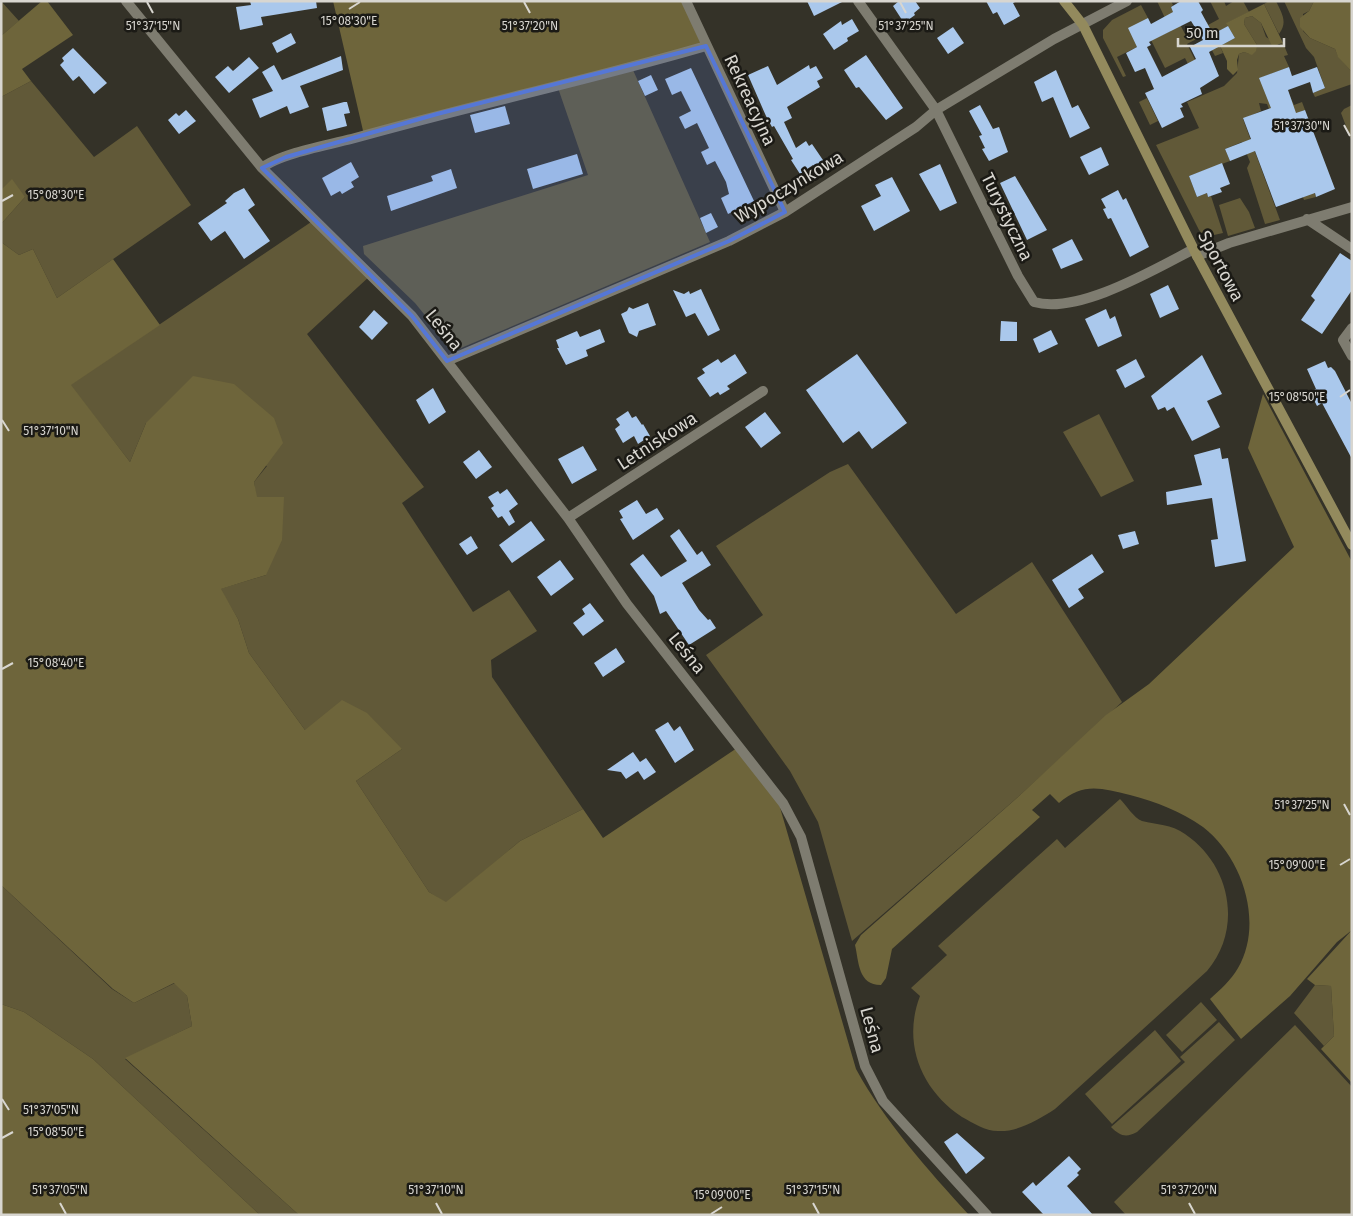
<svg xmlns="http://www.w3.org/2000/svg" width="1353" height="1216" font-family="'Fira Sans',sans-serif">
<rect width="100%" height="100%" fill="#343228"/>
<path fill="#615938" d="M1 1 19 21 1 36Z
M1157 1H1171L1173 5 1171 7 1185 34 1207 22 1208 25 1219 19 1210 1H1224L1226 6 1234 1H1243L1249 12 1227 23 1228 26 1219 31 1220 46 1223 53 1215 56 1204 35 1187 44 1203 76 1196 80 1185 58 1165 68 1151 40 1171 31Z
M1269 1H1276C1282 14 1288 22 1279 34L1264 4Z
M1284 1H1314L1309 11 1303 14V31L1310 38 1335 49 1338 56 1352 72V84L1315 97 1313 93 1325 88 1314 57 1306 48Z
M1141 5 1148 18 1137 47 1117 57 1126 76 1123 77 1103 38V30L1112 20Z
M1252 16 1261 23 1266 37 1279 45 1283 43 1288 55 1284 56 1289 67 1260 78 1289 94 1294 105 1302 102 1305 110 1286 118 1316 197 1304 200 1267 104 1259 103 1261 111 1243 119 1280 220 1265 224 1247 168 1250 162 1242 142 1225 149 1230 161 1189 176 1197 197 1207 193 1208 197 1211 196 1223 233 1205 237 1199 230 1156 145 1199 128 1187 102 1224 86 1237 73 1239 54 1244 52 1250 54 1257 45 1244 24 1245 18Z
M633 70 710 242 454 351 415 303 364 254 363 246 588 175 558 88Z
M31 81 94 157 137 126 191 205 57 298 33 249 19 255 1 242V224L25 197 1 190V97Z
M1147 98 1158 121 1150 125 1139 102Z
M1352 105V142L1341 113 1344 109Z
M1240 198 1249 212 1255 228 1228 236 1219 205Z
M314 220 371 275 307 334 424 487 402 503 473 612 509 590 537 631 491 660 492 677 583 809 520 841 446 903 429 892 356 781 402 749 305 730 249 653 238 619 220 589 266 575 254 482 267 466 146 423 130 462 70 385Z
M1099 414 1134 481 1101 497 1063 432Z
M848 464 956 614 1032 562 1122 702 1018 797 852 941 818 822 790 771 706 655 763 615 716 546 830 472Z
M1120 799C1126 805 1134 818 1142 821 1157 825 1171 824 1185 834 1231 865 1243 929 1207 971L1055 1109C1038 1120 1018 1132 998 1131 985 1131 973 1123 962 1117 921 1090 902 1043 920 996L911 988 947 955 938 946 1057 839 1065 848Z
M1 885 112 989 134 1003 175 983 187 996 192 1026 125 1059 299 1215H260L93 1059 24 1012 1 1004Z
M1315 985 1331 986 1334 1036 1324 1046 1294 1013Z
M1201 1002 1217 1020 1182 1052 1166 1035Z
M1219 1022 1235 1040 1137 1132C1126 1138 1120 1136 1111 1127L1185 1062 1180 1057Z
M1295 1025 1352 1087V1215H1126L1114 1202Z
M1155 1030 1181 1061 1112 1124 1085 1094Z"/>
<path fill="#6e653b" d="M42 1H47L73 35 22 69 31 81 1 97V36Z
M333 1H686L706 46 364 135Z
M1314 1H1352V72L1338 57 1335 49 1310 38 1300 27V18L1309 11Z
M1264 4 1283 43 1272 46 1261 23 1252 16 1245 18 1244 24 1257 45 1256 51 1252 55 1244 52 1239 54 1237 60 1238 70 1233 75 1227 69V61L1220 46 1235 38 1226 23Z
M12 179 25 197 1 224V190Z
M1 242 19 255 33 249 57 298 113 259 160 325 71 385 130 462 146 423 193 376 234 384 274 418 283 443 254 482 257 497H284L282 540 266 575 221 589 238 619 249 653 305 730 342 700 367 713 402 749 356 781 429 892 446 902 520 841 583 809 603 838 737 748 779 804 856 1069C885 1122 928 1170 969 1215H299L125 1058 192 1026 187 996 174 983 134 1003 113 989 1 885Z
M1263 394 1352 562V930L1337 942 1290 996 1241 1039 1210 999C1220 990 1231 980 1238 968 1264 923 1243 858 1203 827 1180 811 1157 802 1130 795 1101 788 1083 782 1059 803L1050 794 1032 810 1040 817 892 949 886 978 881 985C858 985 859 962 855 945L861 935 1018 797 1106 715 1149 684 1294 547 1248 448Z
M1351 931H1352V1083L1321 1049 1334 1036 1331 986 1315 985 1307 979Z
M1 1004 24 1012 93 1059 260 1215H1Z"/>
<path fill="#aac8ec" fill-rule="evenodd" d="M250 1H316L317 8 261 17 263 25 240 30 236 7 251 5Z
M807 1H844L814 16Z
M899 1H915L920 8 914 13 915 15 904 23 893 6Z
M986 1H1017L1013 3 1020 16 1004 25 997 12 993 14Z
M1181 1H1198L1203 10 1201 12 1213 34 1228 26 1235 38 1209 52 1219 76 1200 88 1202 94 1181 104 1183 107 1180 108 1184 117 1162 128 1145 93 1154 89 1145 68 1135 72 1126 53 1137 47 1128 28 1148 18 1151 24 1173 12 1171 7ZM1191 21 1203 40 1190 47 1196 59 1162 77 1147 47 1151 45 1149 42Z
M852 19 859 31 847 38 848 41 834 50 823 34 841 21 842 25Z
M953 27 964 43 948 54 937 38Z
M291 33 296 43 277 53 272 43Z
M73 48 107 83 94 94 79 76 73 81 60 65 64 61 62 58Z
M866 55 903 108 886 120 859 87 856 88 844 70Z
M341 56 343 70 300 86 309 107 290 114 287 106 260 118 252 99 273 91 262 72 274 65 282 80Z
M249 57 259 68 229 93 215 77 228 66 233 71Z
M809 65 810 69 816 66 823 78 817 81 820 87 787 107 792 118 784 122 796 148 806 141 809 146 812 144 825 163 816 169 813 165 800 174 791 160 793 159 774 126 772 127 766 116 748 75 768 66 777 85Z
M1289 67 1292 76 1317 67 1325 88 1313 93 1310 82 1288 90 1296 113 1305 110 1335 189 1316 197 1315 193 1276 207 1255 151 1230 161 1225 149 1251 139 1243 118 1271 108 1259 78Z
M691 68 754 201 728 214 721 198 729 194 726 182 715 161 707 165 701 152 709 148 697 123 685 129 679 117 691 111 681 91 672 95 665 79Z
M1056 70 1072 108 1078 105 1090 128 1070 138 1053 97 1042 102 1034 82Z
M651 75 658 90 645 96 638 81Z
M344 102H347L350 113 344 114 347 126 327 131 322 108Z
M980 105 993 129 999 127 1008 152 989 161 982 149 985 148 979 136 982 135 969 111Z
M505 106 510 124 475 133 470 115Z
M186 110 196 121 179 134 168 120 176 113 179 116Z
M1101 147 1109 165 1089 175 1080 157Z
M577 154 583 174 533 189 527 169Z
M351 162 359 177 351 182 354 187 342 194 340 191 331 196 322 178Z
M1222 163 1230 184 1220 188 1222 192 1208 197 1207 193 1197 197 1189 176Z
M940 164 957 203 940 211 919 174Z
M451 169 457 188 391 211 387 196 433 181 431 176Z
M1015 176 1047 230 1027 240 1000 183Z
M892 177 910 211 874 231 861 206 881 196 875 185Z
M244 188 255 205 248 210 270 241 244 259 225 231 211 241 198 223 227 203 225 201 234 193Z
M1118 190 1123 200 1126 198 1149 247 1130 257 1111 218 1108 219 1103 209 1106 208 1101 199Z
M711 213 718 227 706 233 700 218Z
M1072 239 1083 260 1061 269 1052 249Z
M1340 253 1352 261V290L1322 334 1301 320 1315 300 1311 296Z
M1168 285 1179 309 1160 318 1150 294Z
M701 289 720 330 708 336 695 313 686 317 673 290 684 294 689 291 690 294Z
M648 303 656 325 639 331 637 337 629 333 621 314 627 311 629 307 633 309Z
M1106 309 1110 319 1115 316 1122 336 1098 347 1085 319Z
M374 310 388 323 372 340 359 327Z
M1001 321 1017 322V341H1000Z
M600 329 605 342 586 350 588 356 566 365 557 348H559L556 340 577 331 580 337Z
M1051 330 1058 344 1039 353 1033 339Z
M735 354 747 373 727 386 730 389 720 395 718 392 710 397 697 378 705 373 702 369 718 359 721 363Z
M857 354 907 423 872 449 859 431 843 443 806 390Z
M1202 355 1222 394 1207 401 1220 427 1192 441 1174 407 1167 411 1165 407 1158 410 1151 396Z
M1136 359 1145 377 1125 388 1116 370Z
M1325 361 1328 368 1331 367 1335 371 1352 404V459L1322 403 1317 406 1310 392 1316 389 1307 369Z
M433 388 446 412 429 424 416 400Z
M628 411 632 418 636 416 642 425 643 424 650 436 638 444 634 436 623 443 615 429 620 425 616 419Z
M765 412 781 433 761 448 745 427Z
M583 446 597 470 572 484 558 459Z
M1220 448 1222 459 1228 458 1246 561 1215 567 1211 540 1218 539 1212 498 1167 505 1166 492 1202 485 1194 455Z
M479 450 492 467 476 479 463 462Z
M507 489 518 504 509 511 515 522 509 526 502 516 498 518 491 508 494 506 488 497 498 491 500 494Z
M637 500 646 514 657 508 664 519 633 540 620 519 623 518 619 511Z
M531 521 545 540 512 563 499 545Z
M679 529 697 555 702 551 711 565 682 583 699 610 708 620 710 619 716 628 689 645 666 611 660 614 654 596 630 564 643 554 661 577 687 561 670 536Z
M1135 531 1139 544 1123 549 1118 535Z
M471 536 478 548 467 555 459 544Z
M1092 554 1104 572 1078 589 1084 598 1069 608 1052 580Z
M560 560 574 579 551 596 537 577Z
M590 603 604 621 583 636 573 623 585 614 582 609Z
M616 648 625 662 603 677 594 663Z
M668 722 674 731 680 726 694 750 675 763 655 730Z
M633 752 640 762 646 758 656 772 644 780 638 771 626 779 621 772 607 770Z
M957 1133 985 1158 966 1174 944 1142Z
M1069 1156 1081 1169 1077 1173 1079 1175 1067 1186 1093 1215H1044L1022 1192 1033 1182 1036 1186Z"/>
<g fill="none" stroke-linecap="round" stroke-linejoin="round">
<path stroke="#7e7c70" stroke-width="10" d="M126 1 262 168 412 316 568 518 627 604 783 803 801 837 865 1066 883 1101 987 1215
M686 1 785 212
M858 1 936 110 1018 276 1034 302C1078 315 1155 269 1194 249
M262 168C278 154 332 144 355 138 472 105 590 80 706 46
M1307 219 1352 249
M1197 256 1229 243 1352 207
M1352 328 1343 340 1352 356
M447 361 729 241 785 212 916 127 936 110 1054 39 1127 1
M568 518 763 391"/>
<path stroke="#938a5d" stroke-width="10" d="M1064 1 1083 25 1197 256 1352 545"/>
</g>
<path fill="#5577d6" fill-opacity="0.2" stroke="#5577d6" stroke-width="4" stroke-linejoin="round" d="M706 46 785 212 729 241 447 361 412 316 262 168 286 157 437 114Z"/>
<path fill="none" stroke="#d8d6d0" stroke-width="2" d="M147 2 153 13M524 2 530 13M900 2 906 13M349 9 360 2M1344 125 1350 136M2 201 13 195M1340 397 1350 390M2 420 9 431M2 669 13 663M1344 804 1350 815M1340 865 1350 859M2 1099 9 1110M2 1138 13 1132M60 1203 66 1214M436 1203 442 1214M813 1203 819 1214M1189 1203 1195 1214M711 1214 722 1207"/>
<g text-anchor="middle" dominant-baseline="central" stroke-width="5" stroke-linejoin="round" paint-order="stroke">
<g font-size="18" fill="#d8d6d0" stroke="#1b1a15">
<text transform="translate(750 100) rotate(65)">Rekreacyjna</text>
<text transform="translate(789 187) rotate(-31)">Wypoczynkowa</text>
<text transform="translate(1007 217) rotate(64)">Turystyczna</text>
<text transform="translate(1221 266) rotate(62)">Sportowa</text>
<text transform="translate(444 330) rotate(51)">Leśna</text>
<text transform="translate(657 441) rotate(-33)">Letniskowa</text>
<text transform="translate(687 653) rotate(51)">Leśna</text>
<text transform="translate(872 1030) rotate(75)">Leśna</text>
</g>
</g>
<g font-size="12" text-anchor="middle" fill="#d8d6d0" stroke="#1b1a15" stroke-width="5" stroke-linejoin="round" paint-order="stroke">
<text x="349" y="25">15°08'30"E</text>
<text x="153" y="30">51°37'15"N</text>
<text x="530" y="30">51°37'20"N</text>
<text x="906" y="30">51°37'25"N</text>
<text x="1302" y="130">51°37'30"N</text>
<text x="56" y="199">15°08'30"E</text>
<text x="1297" y="401">15°08'50"E</text>
<text x="51" y="435">51°37'10"N</text>
<text x="56" y="667">15°08'40"E</text>
<text x="1302" y="809">51°37'25"N</text>
<text x="1297" y="869">15°09'00"E</text>
<text x="51" y="1114">51°37'05"N</text>
<text x="56" y="1136">15°08'50"E</text>
<text x="60" y="1194">51°37'05"N</text>
<text x="436" y="1194">51°37'10"N</text>
<text x="813" y="1194">51°37'15"N</text>
<text x="1189" y="1194">51°37'20"N</text>
<text x="722" y="1199">15°09'00"E</text>
</g>
<rect width="1353" height="1216" fill="none" stroke="#d8d6d0" stroke-width="5"/>
<path d="M1178 38v8h106v-8" fill="none" stroke="#d8d6d0" stroke-width="2.5"/>
<text x="1186" y="38" font-size="15" fill="#d8d6d0" stroke="#1b1a15" stroke-width="4" paint-order="stroke">50 m</text>
</svg>
